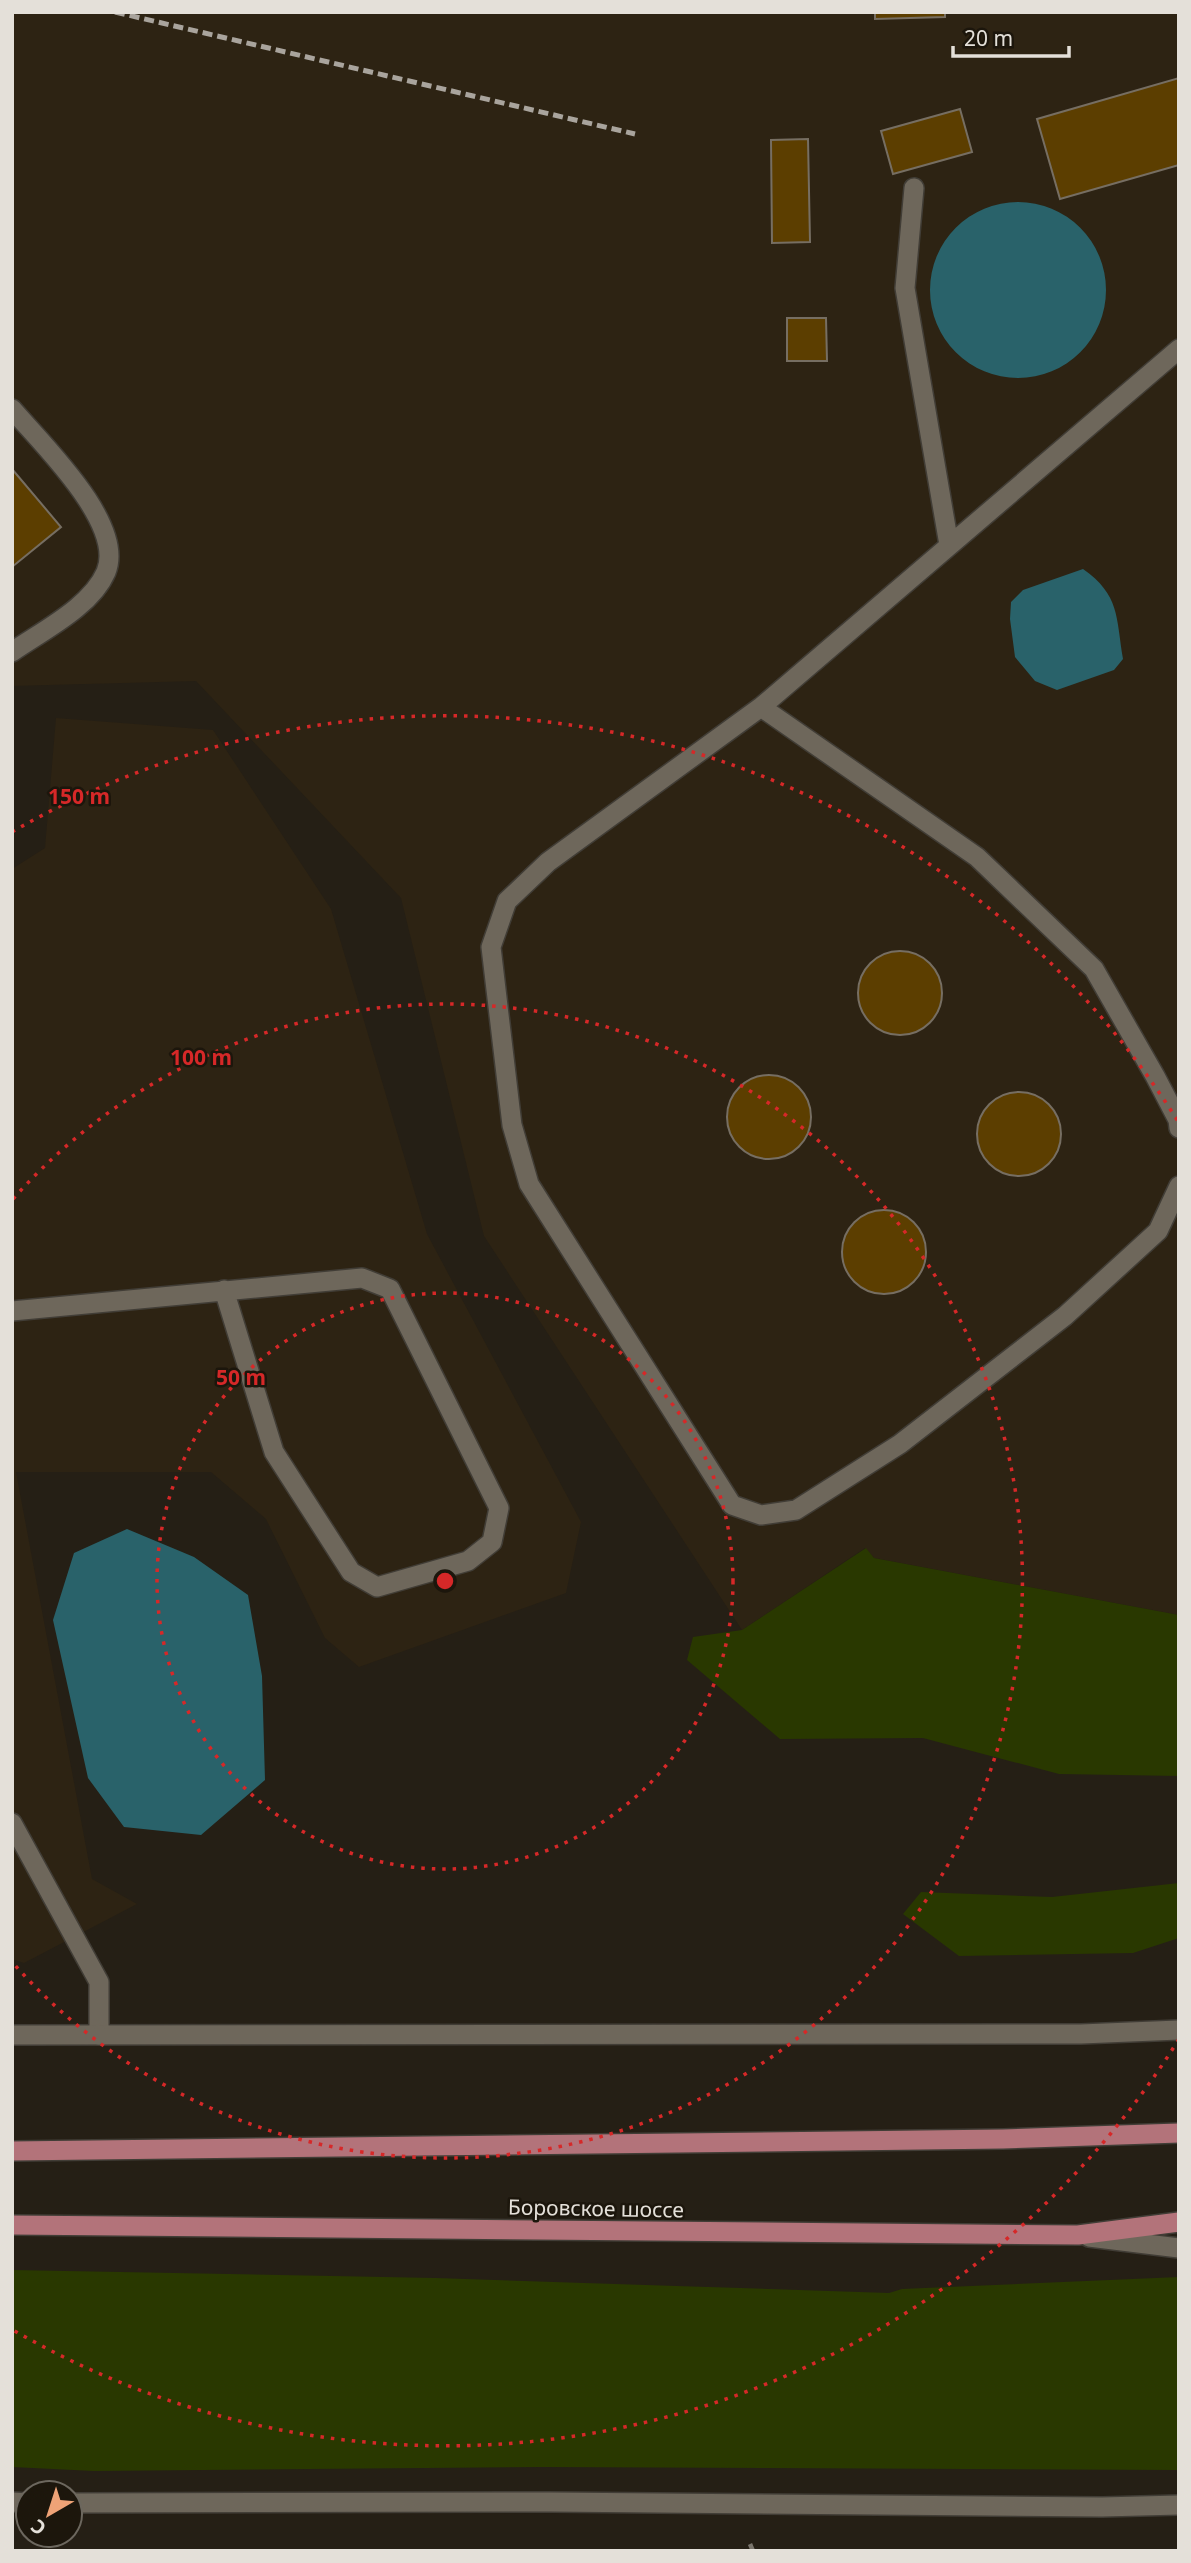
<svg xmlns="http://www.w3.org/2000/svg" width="1191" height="2563" font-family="'Noto Sans',sans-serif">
<rect width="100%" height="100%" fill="#251f15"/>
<path fill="#2d2313" d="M12 12H1179V1615L874 1558 865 1548 742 1630 484 1236 401 898 196 681 12 686Z
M56 718 213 730 331 909 427 1234 581 1522 566 1593 359 1667 325 1638 266 1519 211 1472H16L92 1879 137 1904 24 1963 12 1959V869L45 848Z"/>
<path fill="#293800" d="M866 1548 874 1558 1179 1615V1776L1059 1774 923 1738 780 1739 687 1660 693 1637 742 1630Z
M1179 1883V1938L1133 1953 959 1956 903 1914 921 1892 1052 1897Z
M12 2270 436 2278 889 2293 902 2289 1179 2277V2470L542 2467 94 2471 12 2467Z"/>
<path fill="#29626a" d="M930 290a88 88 0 1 1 176 0a88 88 0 1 1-176 0Z
M1083 569C1120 595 1116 617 1123 659L1114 670 1057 690 1035 681 1015 657 1010 619 1011 602 1023 590Z
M127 1529 194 1557 248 1595 262 1676 265 1780 201 1835 124 1827 88 1778 53 1620 74 1553Z"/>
<path fill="#5c3e00" stroke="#766e62" stroke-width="2" d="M875 12H945V17L875 19Z
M1179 78V165L1060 199 1037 119Z
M960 109 972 152 893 174 881 131Z
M808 139 810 242 772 243 771 140Z
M787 318H826L827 361H787Z
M12 469 61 527 12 567Z
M858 993a42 42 0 1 1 84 0a42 42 0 1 1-84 0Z
M727 1117a42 42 0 1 1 84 0a42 42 0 1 1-84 0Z
M977 1134a42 42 0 1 1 84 0a42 42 0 1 1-84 0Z
M842 1252a42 42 0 1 1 84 0a42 42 0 1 1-84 0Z"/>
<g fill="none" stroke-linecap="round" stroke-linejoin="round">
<g stroke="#413d36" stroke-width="22">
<path id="service" d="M914 188 905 288 949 545
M1179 349 761 707 548 862 507 901 491 947 512 1125 529 1184 732 1505 761 1515 796 1510 900 1444 1065 1316 1158 1231 1179 1186
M12 409C41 443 126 524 106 572 91 607 42 631 12 652
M761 707 977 857 1094 969 1155 1076 1178 1120 1179 1128
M12 1311 362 1278 390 1289 499 1508 492 1542 468 1561 377 1587 351 1572 274 1452 224 1290
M12 1823 99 1982V2035"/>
</g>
<g stroke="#413d36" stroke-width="22">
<path id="tertiary" d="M12 2035 1081 2034 1179 2030
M1089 2237 1179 2248
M12 2502 28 2503
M70 2503 551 2502 1102 2507 1179 2505"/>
</g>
<g stroke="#413d36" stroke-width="22">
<path id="primary" d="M12 2151 1003 2139 1179 2133
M12 2225 1078 2235 1179 2222"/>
</g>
<path stroke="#7a756c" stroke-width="4.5" stroke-dasharray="7 3.5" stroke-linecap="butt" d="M750 2544 753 2551"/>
<use href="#service" stroke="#6e675b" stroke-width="19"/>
<use href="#tertiary" stroke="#6e675b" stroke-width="19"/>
<use href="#primary" stroke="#b3737a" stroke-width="19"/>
<path stroke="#a9a49d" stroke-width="5" stroke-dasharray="10 5" stroke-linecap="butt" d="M115 12 635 134"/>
</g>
<g fill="none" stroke="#d62828" stroke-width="3.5" stroke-dasharray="3.5 7">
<circle cx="445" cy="1581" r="288"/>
<path d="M13 1199A577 577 0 1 1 13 1963"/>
<path d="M1179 2039A865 865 0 0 1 13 2330M12 832A865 865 0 0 1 1179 1123"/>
</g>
<g text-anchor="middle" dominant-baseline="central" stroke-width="5" stroke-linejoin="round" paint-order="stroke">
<g font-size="21" fill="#e4e0d9" stroke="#1c160c">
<text transform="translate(596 2208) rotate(1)">Боровское шоссе</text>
</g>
</g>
<circle cx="445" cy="1581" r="10" fill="#d62828" stroke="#1c160c" stroke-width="3.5"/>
<g font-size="21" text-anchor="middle" font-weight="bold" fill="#d62828" stroke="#1c160c" stroke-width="5" stroke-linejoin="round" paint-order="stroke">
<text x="79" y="804">150 m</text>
<text x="201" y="1065">100 m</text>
<text x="241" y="1385">50 m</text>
</g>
<rect width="1191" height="2563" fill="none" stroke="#e4e0d9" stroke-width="28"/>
<g transform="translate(49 2514) rotate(219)"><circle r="33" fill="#1c160c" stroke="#6c675e" stroke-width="2"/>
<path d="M0-5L12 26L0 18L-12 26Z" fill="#efa377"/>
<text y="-10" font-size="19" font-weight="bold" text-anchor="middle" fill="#e4e0d9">С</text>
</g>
<path d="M953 46v10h116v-10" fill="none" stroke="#e4e0d9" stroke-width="3.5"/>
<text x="964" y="46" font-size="21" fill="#e4e0d9" stroke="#1c160c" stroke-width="5" paint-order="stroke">20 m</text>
</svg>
